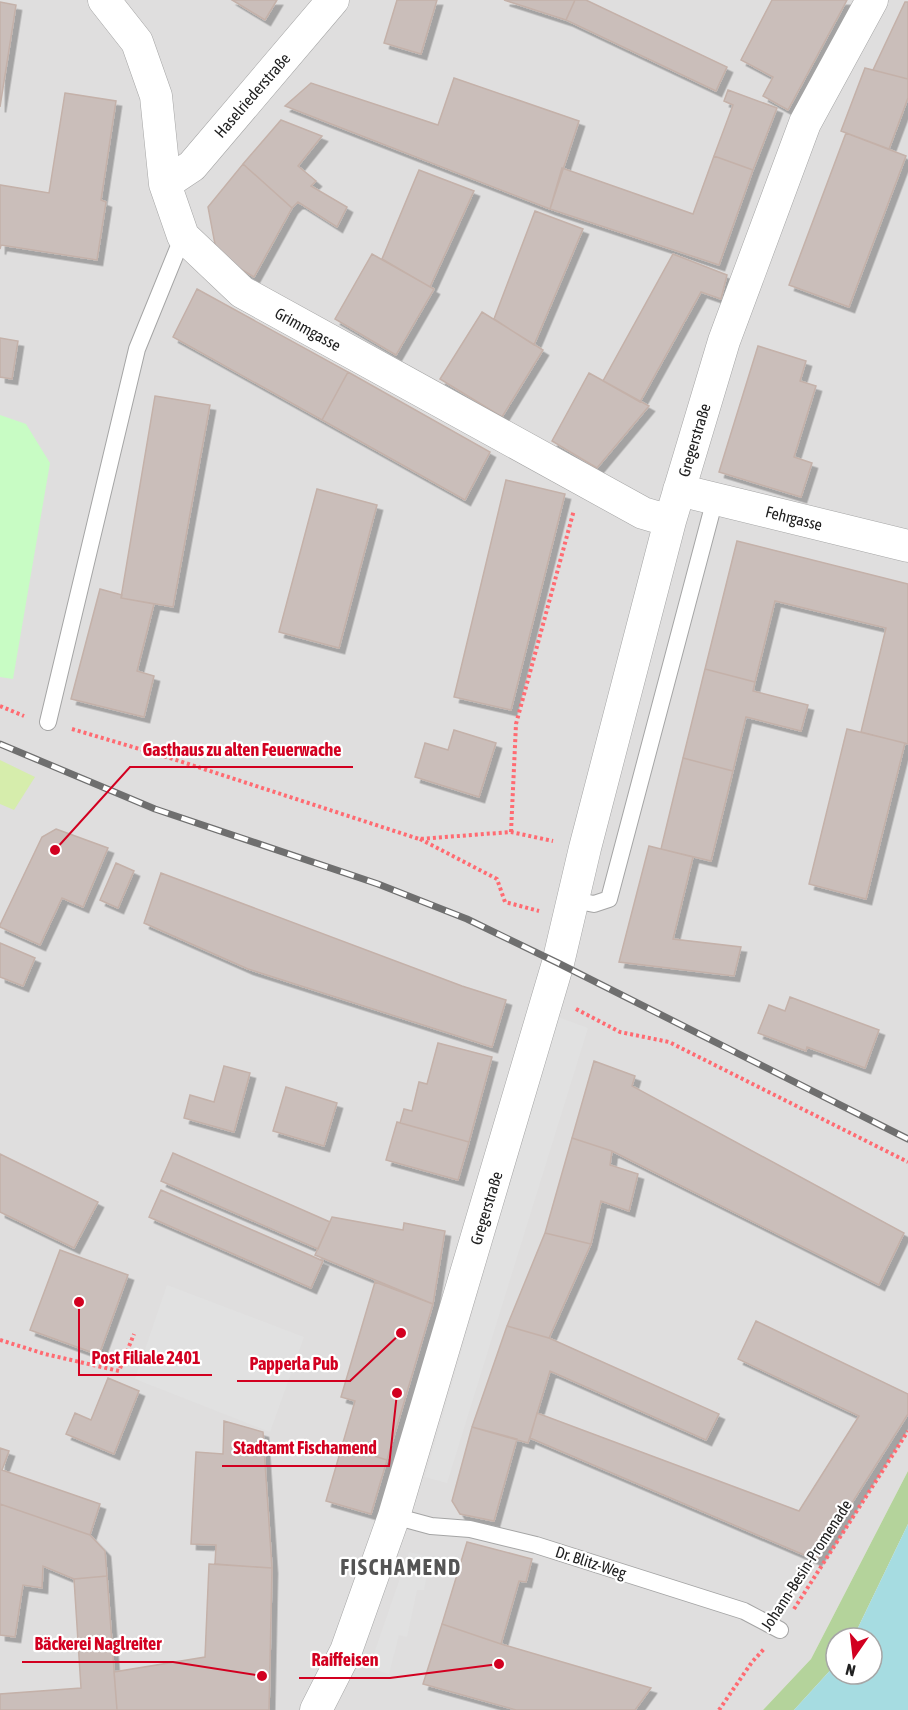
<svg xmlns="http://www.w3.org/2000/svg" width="908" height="1710" font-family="'Asap Condensed',sans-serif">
<defs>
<filter id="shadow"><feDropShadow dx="5.5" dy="5.5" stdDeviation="0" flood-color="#0004"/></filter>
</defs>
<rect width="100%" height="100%" fill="#f2ede7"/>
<path fill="#dfdede" d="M0 0H908V1471L811 1659 763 1710H0Z"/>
<path fill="#d6edac" d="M0 760 35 777 14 810 0 804Z"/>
<path fill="#b4d39b" d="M908 1471V1524L853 1638H836V1664L794 1710H763L811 1659Z"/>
<path fill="#c8fcc4" d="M0 415 26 424 50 463 13 679 0 677Z"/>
<path fill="#e1e1e1" d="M558 1017 588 1028 447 1483 425 1477Z
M167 1285 304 1337 270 1432 135 1379Z
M409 1552 430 1557 424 1590H417L407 1637 399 1635 389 1674 369 1668Z"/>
<path fill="#a6dce1" d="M908 1524V1710H794L836 1664V1674H872V1638H853Z"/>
<path fill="#cabeba" stroke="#c4b1a9" stroke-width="1.5" filter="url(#shadow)" d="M232 0H277L265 20Z
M397 0H437L421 54 384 43Z
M504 0H575L566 20Z
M575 0H586L727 67 716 91 566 20Z
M772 0H847L788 110 763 96 773 77 741 60Z
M0 2 16 5 0 107Z
M905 2H908V79L873 70Z
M865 68 908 79V98L889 149 841 131Z
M454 78 579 121 550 209 285 106 311 83 438 125Z
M728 90 777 108 753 170 714 156 733 105 724 101Z
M65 93 116 101 101 200 106 202 97 260 1 245 0 249V185L49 193Z
M281 120 322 136 298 166 316 181 311 186 347 207 337 227 298 202 292 208 243 164Z
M846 133 906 156 849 307 789 285Z
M714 156 753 170 719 265 550 209 562 168 693 214Z
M243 164 292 208 254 277 217 255 208 207Z
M419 170 474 191 430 287 382 259Z
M535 211 583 229 534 345 494 319Z
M372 254 434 289 396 355 335 319Z
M673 254 727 275 721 299 701 292 640 402 603 381Z
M197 289 348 372 322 420 173 337Z
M482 312 543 350 502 417 440 379Z
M0 338 18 341 12 379 0 377Z
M758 346 806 361 800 381 816 386 794 457 812 463 801 497 719 472Z
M348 372 490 452 465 500 322 420Z
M589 373 649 406 597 468 552 441Z
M155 396 210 405 173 607 121 598Z
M506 480 565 494 511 710 454 697Z
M317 489 377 505 339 648 279 632Z
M737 541 908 584V744L861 732 886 628 775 601 755 682 705 669Z
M100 589 122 595 121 598 154 604 137 671 154 676 144 717 71 699Z
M705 669 755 682 753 691 808 705 801 731 746 717 733 771 683 758Z
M847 729 905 743 866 899 809 884Z
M454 730 496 743 479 797 415 777 425 743 448 750Z
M683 758 733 771 711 861 661 849Z
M56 829 108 848 83 907 62 898 40 945 0 927V925L42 837Z
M649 846 693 857 673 939 741 947 734 976 619 962Z
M116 863 134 871 118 908 100 900Z
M161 873 462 986 506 1000 492 1047 248 969 144 923Z
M0 943 35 958 23 986 0 977Z
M790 997 879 1030 865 1068 807 1047 806 1051 758 1033 769 1005 785 1011Z
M438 1043 492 1057 469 1142 400 1123 404 1109 412 1111 419 1082 427 1084Z
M594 1061 635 1076 632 1086 904 1233 879 1285 612 1151 572 1138Z
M224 1066 250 1073 234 1132 184 1118 190 1095 214 1102Z
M286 1087 337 1103 324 1146 273 1131Z
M397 1122 469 1142 458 1180 386 1160Z
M572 1138 612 1151 610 1165 638 1174 629 1211 601 1201 591 1244 545 1233Z
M173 1153 330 1222 318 1249 161 1181Z
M0 1154 98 1202 74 1248 0 1212Z
M161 1190 323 1261 311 1288 149 1217Z
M332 1217 403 1230 404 1223 445 1231 433 1304 315 1255Z
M545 1233 591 1244 549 1338 507 1326Z
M60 1250 128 1275 99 1355 30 1330Z
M375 1282 433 1304 387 1460 342 1446 355 1401 341 1397Z
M756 1321 908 1394V1414L816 1560 530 1438 537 1413 799 1511 859 1416 738 1359Z
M507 1326 549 1338 719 1414 706 1440 550 1371 528 1443 472 1427Z
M108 1378 139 1391 114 1454 66 1434 75 1413 91 1420Z
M224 1421 263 1432 272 1568 215 1564 216 1545 191 1544 196 1452 223 1454Z
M472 1427 517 1439 494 1521 460 1514 452 1501Z
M342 1446 387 1460 371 1514 326 1501Z
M0 1448 9 1451 2 1470 100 1504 90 1535 0 1504Z
M0 1504 90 1535 105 1551 107 1576 74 1579 43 1566 42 1588 23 1585 15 1637 0 1635Z
M467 1542 532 1559 526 1582 519 1581 501 1644 442 1624Z
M209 1564 272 1568 269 1710H117L114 1672 205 1657Z
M107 1576 117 1710H0V1694L81 1688 74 1579Z
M442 1624 501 1644 651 1688 635 1710H516L423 1684Z"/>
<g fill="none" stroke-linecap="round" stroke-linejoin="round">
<g stroke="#a5a5a5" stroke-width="18">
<path id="lane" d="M48 722 137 349 183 236
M573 900 594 904 609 899 715 499
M394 1516 431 1526 470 1529 536 1545 744 1611 780 1630"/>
</g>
<g stroke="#a5a5a5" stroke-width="33">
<path id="street" d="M104 0 137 42 156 96 165 184 183 236 242 292 643 513 670 521
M165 184 192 166 333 0
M679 490 908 546
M316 1710 346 1651 394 1516 558 963 585 848 670 521 724 341 805 123 872 0"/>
</g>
<path stroke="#ff6b72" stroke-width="4" stroke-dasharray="3 3" stroke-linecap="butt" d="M0 706 24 716
M72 729 170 758 419 839 511 832 553 841
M511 832 516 724 574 510
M420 839 497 879 505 902 539 911
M576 1009 620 1032 669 1042 908 1162
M0 1340 45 1354 119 1371 134 1334
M794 1609 908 1431
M719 1710 752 1662 764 1649"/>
<use href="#lane" stroke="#fff" stroke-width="16"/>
<use href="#street" stroke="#fff" stroke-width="32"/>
<g stroke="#6f6f6f" stroke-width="7">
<path id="rail" d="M0 744 155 809 378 884 467 919 558 963 908 1139"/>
</g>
<use href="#rail" stroke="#fff" stroke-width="4.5" stroke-dasharray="14" stroke-linecap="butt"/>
</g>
<g text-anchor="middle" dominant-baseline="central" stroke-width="4.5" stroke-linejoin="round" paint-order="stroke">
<g font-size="16" fill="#212121" stroke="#fff">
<text transform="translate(252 95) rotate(-49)">Haselriederstraße</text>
<text transform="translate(308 329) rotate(29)">Grimmgasse</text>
<text transform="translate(694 440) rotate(-73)">Gregerstraße</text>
<text transform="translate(794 518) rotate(14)">Fehrgasse</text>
<text transform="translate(486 1208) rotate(-73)">Gregerstraße</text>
<text transform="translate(591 1562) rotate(18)">Dr. Blitz-Weg</text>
<text transform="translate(806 1565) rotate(-57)">Johann-Besin-Promenade</text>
</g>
<g font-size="22" font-weight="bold" letter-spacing="1.5" fill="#545454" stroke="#fff">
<text x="401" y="1567">FISCHAMEND</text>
</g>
</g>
<path fill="none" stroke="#d20020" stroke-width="2" d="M55 850L130 767H353M79 1302L79 1375H212M401 1333L350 1381H237M397 1393L389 1466H222M262 1676L173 1662H22M499 1664L390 1678H299"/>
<g fill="#d20020" stroke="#fff" stroke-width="2">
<circle cx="55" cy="850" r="6"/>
<circle cx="79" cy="1302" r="6"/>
<circle cx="401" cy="1333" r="6"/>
<circle cx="397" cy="1393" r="6"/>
<circle cx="262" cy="1676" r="6"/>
<circle cx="499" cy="1664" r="6"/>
</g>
<g font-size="18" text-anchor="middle" font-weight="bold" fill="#d20020" stroke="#fff" stroke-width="4.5" stroke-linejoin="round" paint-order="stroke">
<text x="242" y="756">Gasthaus zu alten Feuerwache</text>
<text x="146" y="1364">Post Filiale 2401</text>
<text x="294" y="1370">Papperla Pub</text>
<text x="305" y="1454">Stadtamt Fischamend</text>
<text x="98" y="1650">Bäckerei Naglreiter</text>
<text x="345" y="1666">Raiffeisen</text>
</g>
<g transform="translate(854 1656) rotate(194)"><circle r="28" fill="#ffffff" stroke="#a6a6a6" stroke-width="1.5"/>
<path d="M0-4.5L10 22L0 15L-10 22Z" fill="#d20020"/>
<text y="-9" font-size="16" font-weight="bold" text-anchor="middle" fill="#212121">N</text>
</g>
</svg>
